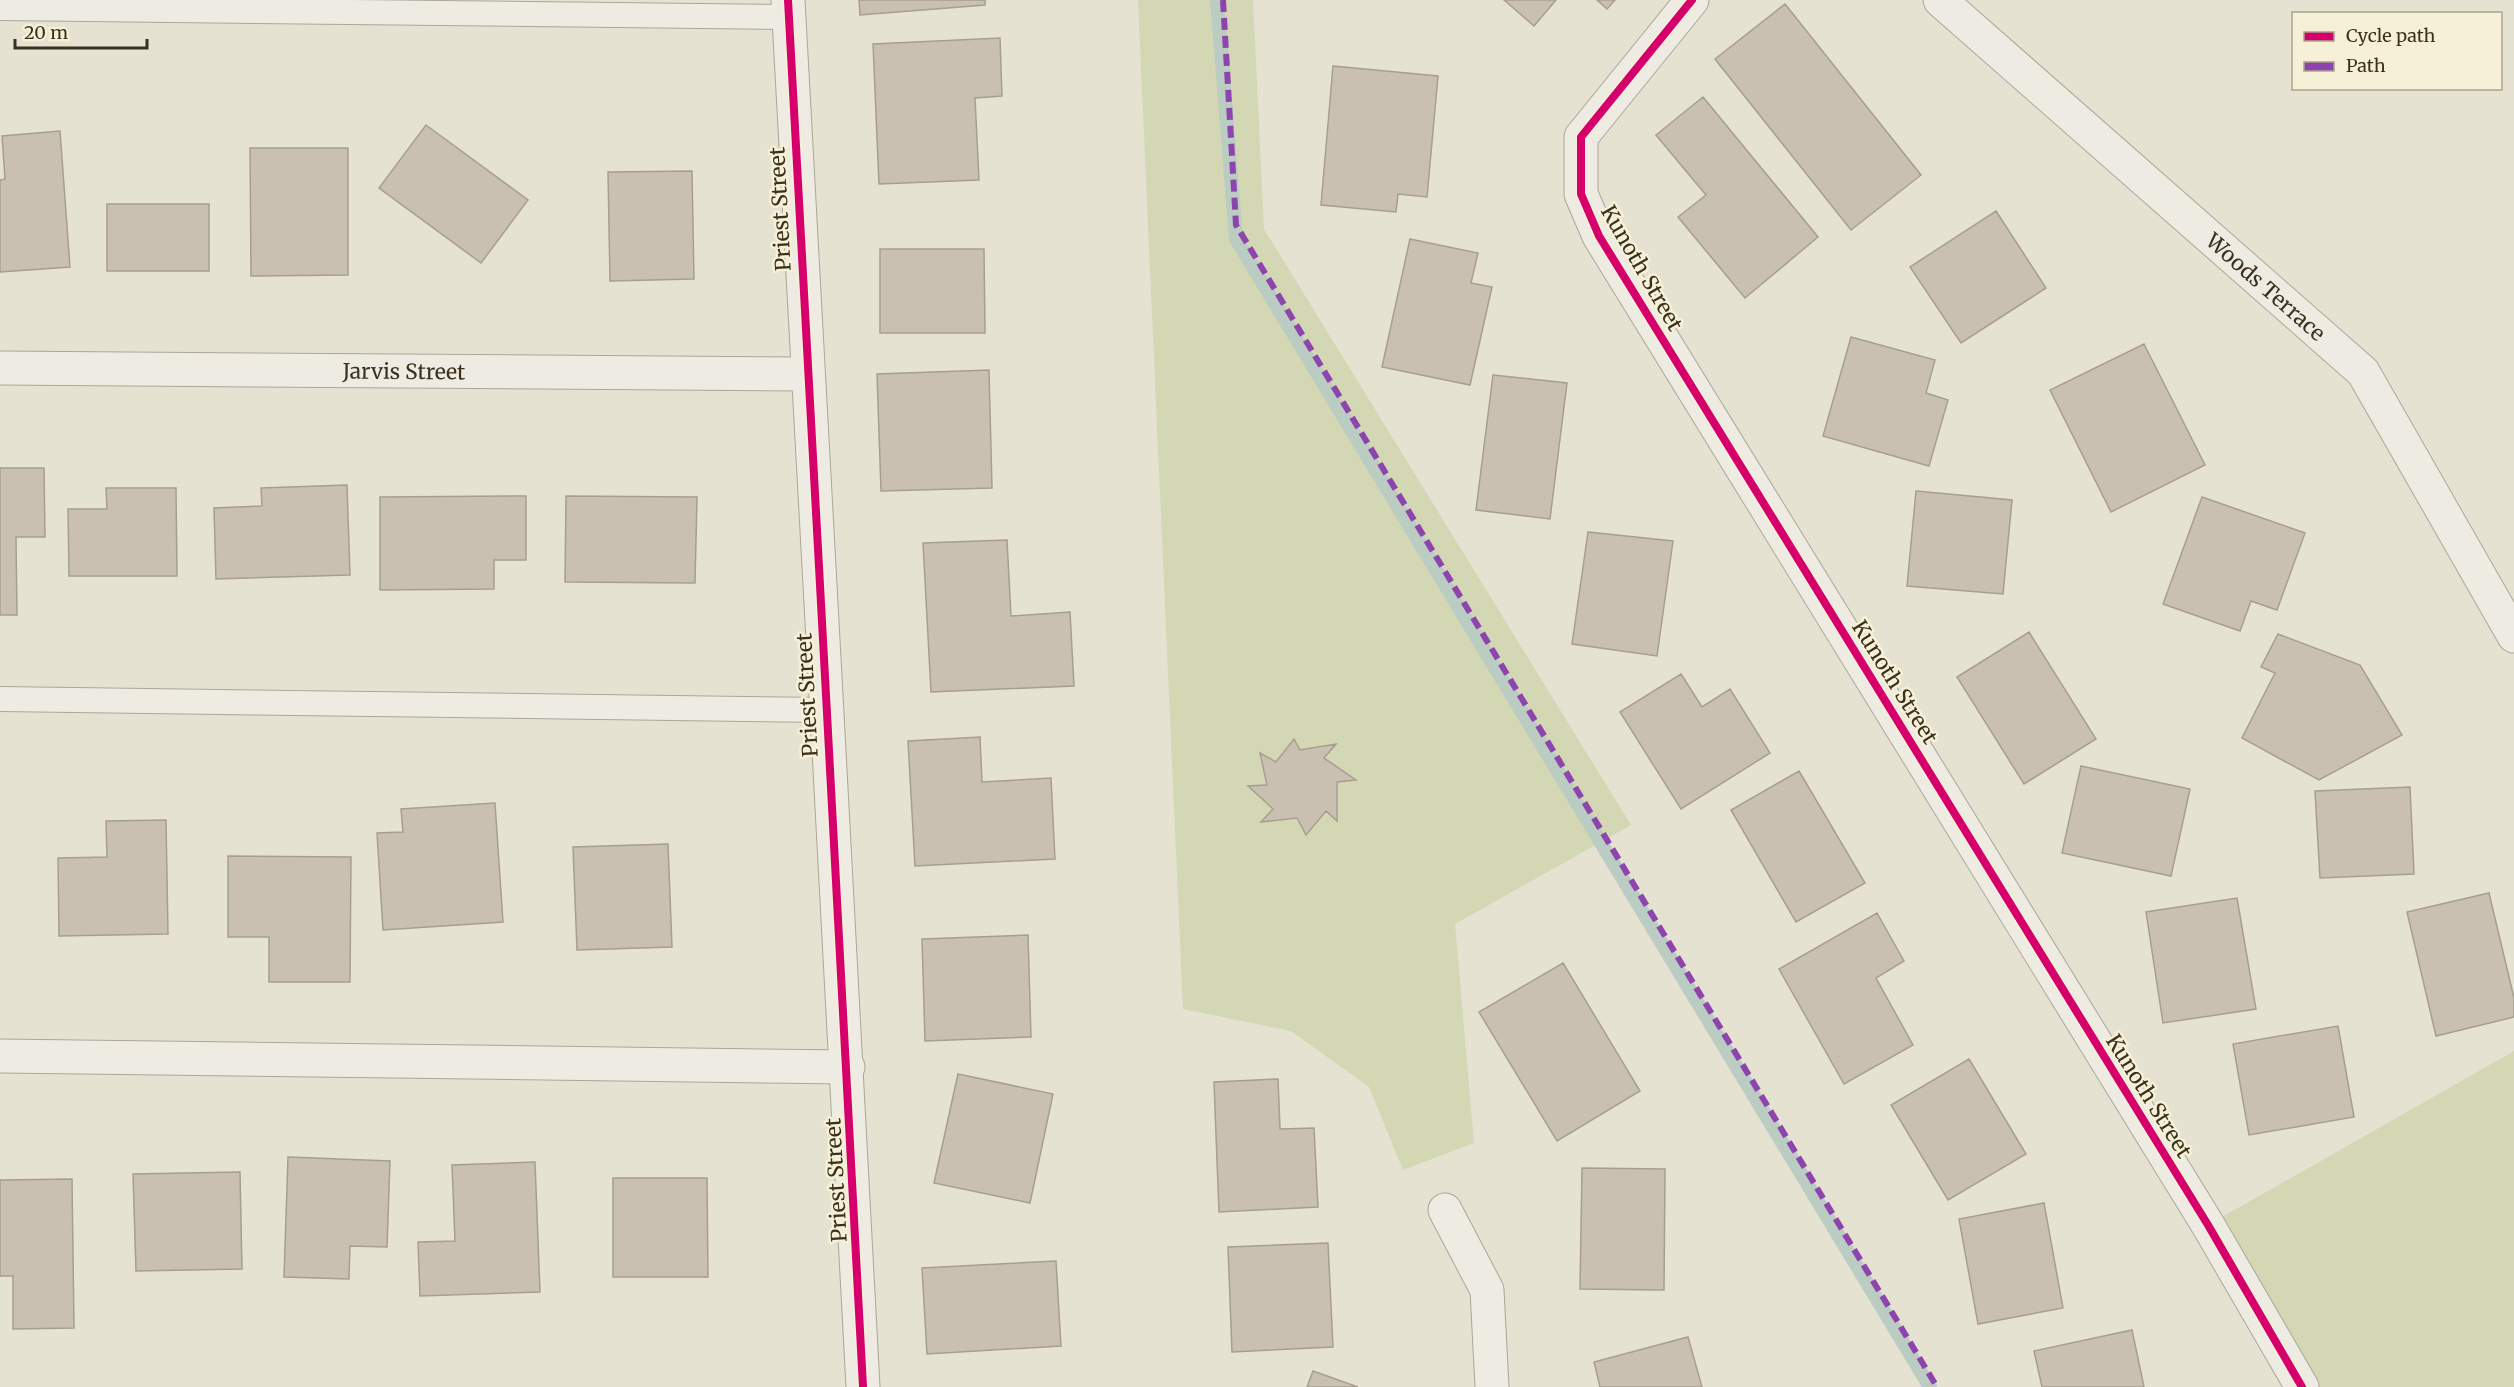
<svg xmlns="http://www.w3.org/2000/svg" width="2514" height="1387" font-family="Merriweather,serif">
<rect width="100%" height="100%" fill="#e6e2d1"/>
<path fill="#d3d7b3" d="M1138 0H1253L1264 229 1631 825 1455 924 1474 1143 1403 1170 1369 1087 1291 1031 1183 1009Z
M2514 1051V1387H2302L2208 1225Z"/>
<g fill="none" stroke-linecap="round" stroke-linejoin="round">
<path stroke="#bbccc3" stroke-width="14" d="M1217 0 1236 239 1930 1387"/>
</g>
<path fill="#cac0b1" stroke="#a79e90" stroke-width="1.5" d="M859 0H985V5L860 15Z
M1504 0H1556L1534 26Z
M1597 0H1615L1607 9Z
M1785 4 1921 175 1851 230 1715 59Z
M1000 38 1002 96 975 98 979 180 879 184 873 44Z
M1333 66 1438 76 1427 197 1398 194 1396 212 1321 205Z
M1703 97 1818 237 1745 298 1678 217 1706 195 1656 135Z
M426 125 528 200 481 263 379 188Z
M60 131 70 267 0 272V180L5 179 2 136Z
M250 148H348V275L251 276Z
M692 171 694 279 610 281 608 172Z
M107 204H209V271H107Z
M1996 211 2046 288 1961 343 1910 267Z
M1410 239 1478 253 1471 283 1492 287 1470 385 1382 367Z
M880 249H984L985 333H880Z
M1851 337 1935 360 1926 393 1948 400 1929 466 1823 436Z
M2144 344 2205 465 2111 512 2050 390Z
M989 370 992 488 881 491 877 374Z
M1493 375 1567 383 1550 519 1476 510Z
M0 468H44L45 537H16L17 615H0Z
M347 485 350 575 216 579 214 508 262 506 261 488Z
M106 488H176L177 576H69L68 509H107Z
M1916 491 2012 500 2003 594 1907 586Z
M526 496V560H494V589L380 590V497Z
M566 496 697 497 695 583 565 582Z
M2202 497 2305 533 2277 610 2251 601 2240 631 2163 604Z
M1588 532 1673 541 1657 656 1572 644Z
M1007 540 1011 616 1070 612 1074 686 931 692 923 543Z
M2029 632 2096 739 2024 784 1957 677Z
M2278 634 2360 665 2402 735 2319 780 2242 738 2275 673 2261 667Z
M1681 674 1702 707 1730 689 1770 753 1681 809 1620 712Z
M980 737 982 782 1051 778 1055 859 915 866 908 741Z
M1294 739 1300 750 1336 744 1324 758 1356 780 1337 782V821L1326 811 1306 835 1297 818 1261 822 1273 809 1248 786 1267 785 1260 753 1276 762Z
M2081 766 2190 789 2171 876 2062 853Z
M1799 771 1865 883 1796 922 1731 810Z
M2410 787 2414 874 2320 878 2315 791Z
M495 803 503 922 383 930 377 833 403 832 401 809Z
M166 820 168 934 59 936 58 858 107 857 106 821Z
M668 844 672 947 577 950 573 847Z
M228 856 351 857 350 982H269V937H228Z
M2489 893 2514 998V1017L2436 1036 2407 912Z
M2237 898 2256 1009 2163 1023 2146 912Z
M1877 913 1904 961 1876 978 1913 1045 1844 1084 1779 969Z
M1028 935 1031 1037 925 1041 922 939Z
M1563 963 1640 1091 1557 1141 1479 1012Z
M2338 1026 2354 1117 2249 1135 2233 1044Z
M1969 1059 2026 1154 1948 1200 1891 1105Z
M958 1074 1053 1094 1030 1203 934 1183Z
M1278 1079 1280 1129 1314 1128 1318 1207 1219 1212 1214 1082Z
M288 1157 390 1161 387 1247 350 1246 349 1279 284 1277Z
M535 1162 540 1292 420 1296 418 1242 455 1241 452 1165Z
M1582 1168 1665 1169 1664 1290 1580 1289Z
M240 1172 242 1269 136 1271 133 1174Z
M613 1178H707L708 1277H613Z
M72 1179 74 1328 13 1329V1276H0V1180Z
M2044 1203 2063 1308 1978 1324 1959 1219Z
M1328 1243 1333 1347 1232 1352 1228 1247Z
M1056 1261 1061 1346 927 1354 922 1268Z
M2132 1330 2144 1387H2042L2034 1351Z
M1688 1337 1702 1387H1600L1594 1362Z
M1313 1371 1358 1387H1307Z"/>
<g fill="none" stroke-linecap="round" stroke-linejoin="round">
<g stroke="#aca699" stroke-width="26">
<path id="lane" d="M0 8 789 17
M0 699 826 710"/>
</g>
<g stroke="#aca699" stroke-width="35">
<g id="street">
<path d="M788 0C810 463 842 924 863 1387"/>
<path d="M1692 0 1581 137V194L1599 236 2208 1225 2302 1387"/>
<path id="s1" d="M1940 0 2363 372 2514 636"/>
<path id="s2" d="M0 368 806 374"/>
<path d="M0 1056 848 1067"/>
<path d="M1445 1210 1487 1290 1492 1387"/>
</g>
</g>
<use href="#lane" stroke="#eeebe2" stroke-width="24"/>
<use href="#street" stroke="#eeebe2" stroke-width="33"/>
<path stroke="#8e44ad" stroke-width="6" stroke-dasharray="12 6" stroke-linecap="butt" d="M1223 0 1236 225 1937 1387"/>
<g stroke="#f6f0d7" stroke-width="11">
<path id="cycleway" d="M788 0C810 463 842 924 863 1387
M1692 0 1581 137V194L1599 236 2208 1225 2302 1387"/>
</g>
<use href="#cycleway" stroke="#d6006c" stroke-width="8"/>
</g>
<g text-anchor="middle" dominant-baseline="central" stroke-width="5" stroke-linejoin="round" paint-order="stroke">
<g font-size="21" fill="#3b3020" stroke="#f6f0d7">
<text transform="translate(780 209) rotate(-93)">Priest Street</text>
<text transform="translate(1642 268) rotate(60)">Kunoth Street</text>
<text stroke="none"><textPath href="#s1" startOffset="434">Woods Terrace</textPath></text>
<text stroke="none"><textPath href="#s2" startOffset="404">Jarvis Street</textPath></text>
<text transform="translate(1895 682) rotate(58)">Kunoth Street</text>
<text transform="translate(807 695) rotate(-93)">Priest Street</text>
<text transform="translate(2149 1096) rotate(58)">Kunoth Street</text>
<text transform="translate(836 1180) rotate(-93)">Priest Street</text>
</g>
</g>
<rect x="2292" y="12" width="210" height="78" fill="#f6f0d7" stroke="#aba38e" stroke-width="1.5"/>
<rect x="2304" y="32" width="30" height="9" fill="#d6006c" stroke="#aba38e" stroke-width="1.5"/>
<text x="2346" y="42" font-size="18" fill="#3b3020">Cycle path</text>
<rect x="2304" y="62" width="30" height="9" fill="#8e44ad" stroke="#aba38e" stroke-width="1.5"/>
<text x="2346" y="72" font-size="18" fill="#3b3020">Path</text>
<path d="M15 39v9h132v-9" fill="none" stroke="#3b3020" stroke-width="3"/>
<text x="24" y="39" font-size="18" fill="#3b3020" stroke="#f6f0d7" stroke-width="4.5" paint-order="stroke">20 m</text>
</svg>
